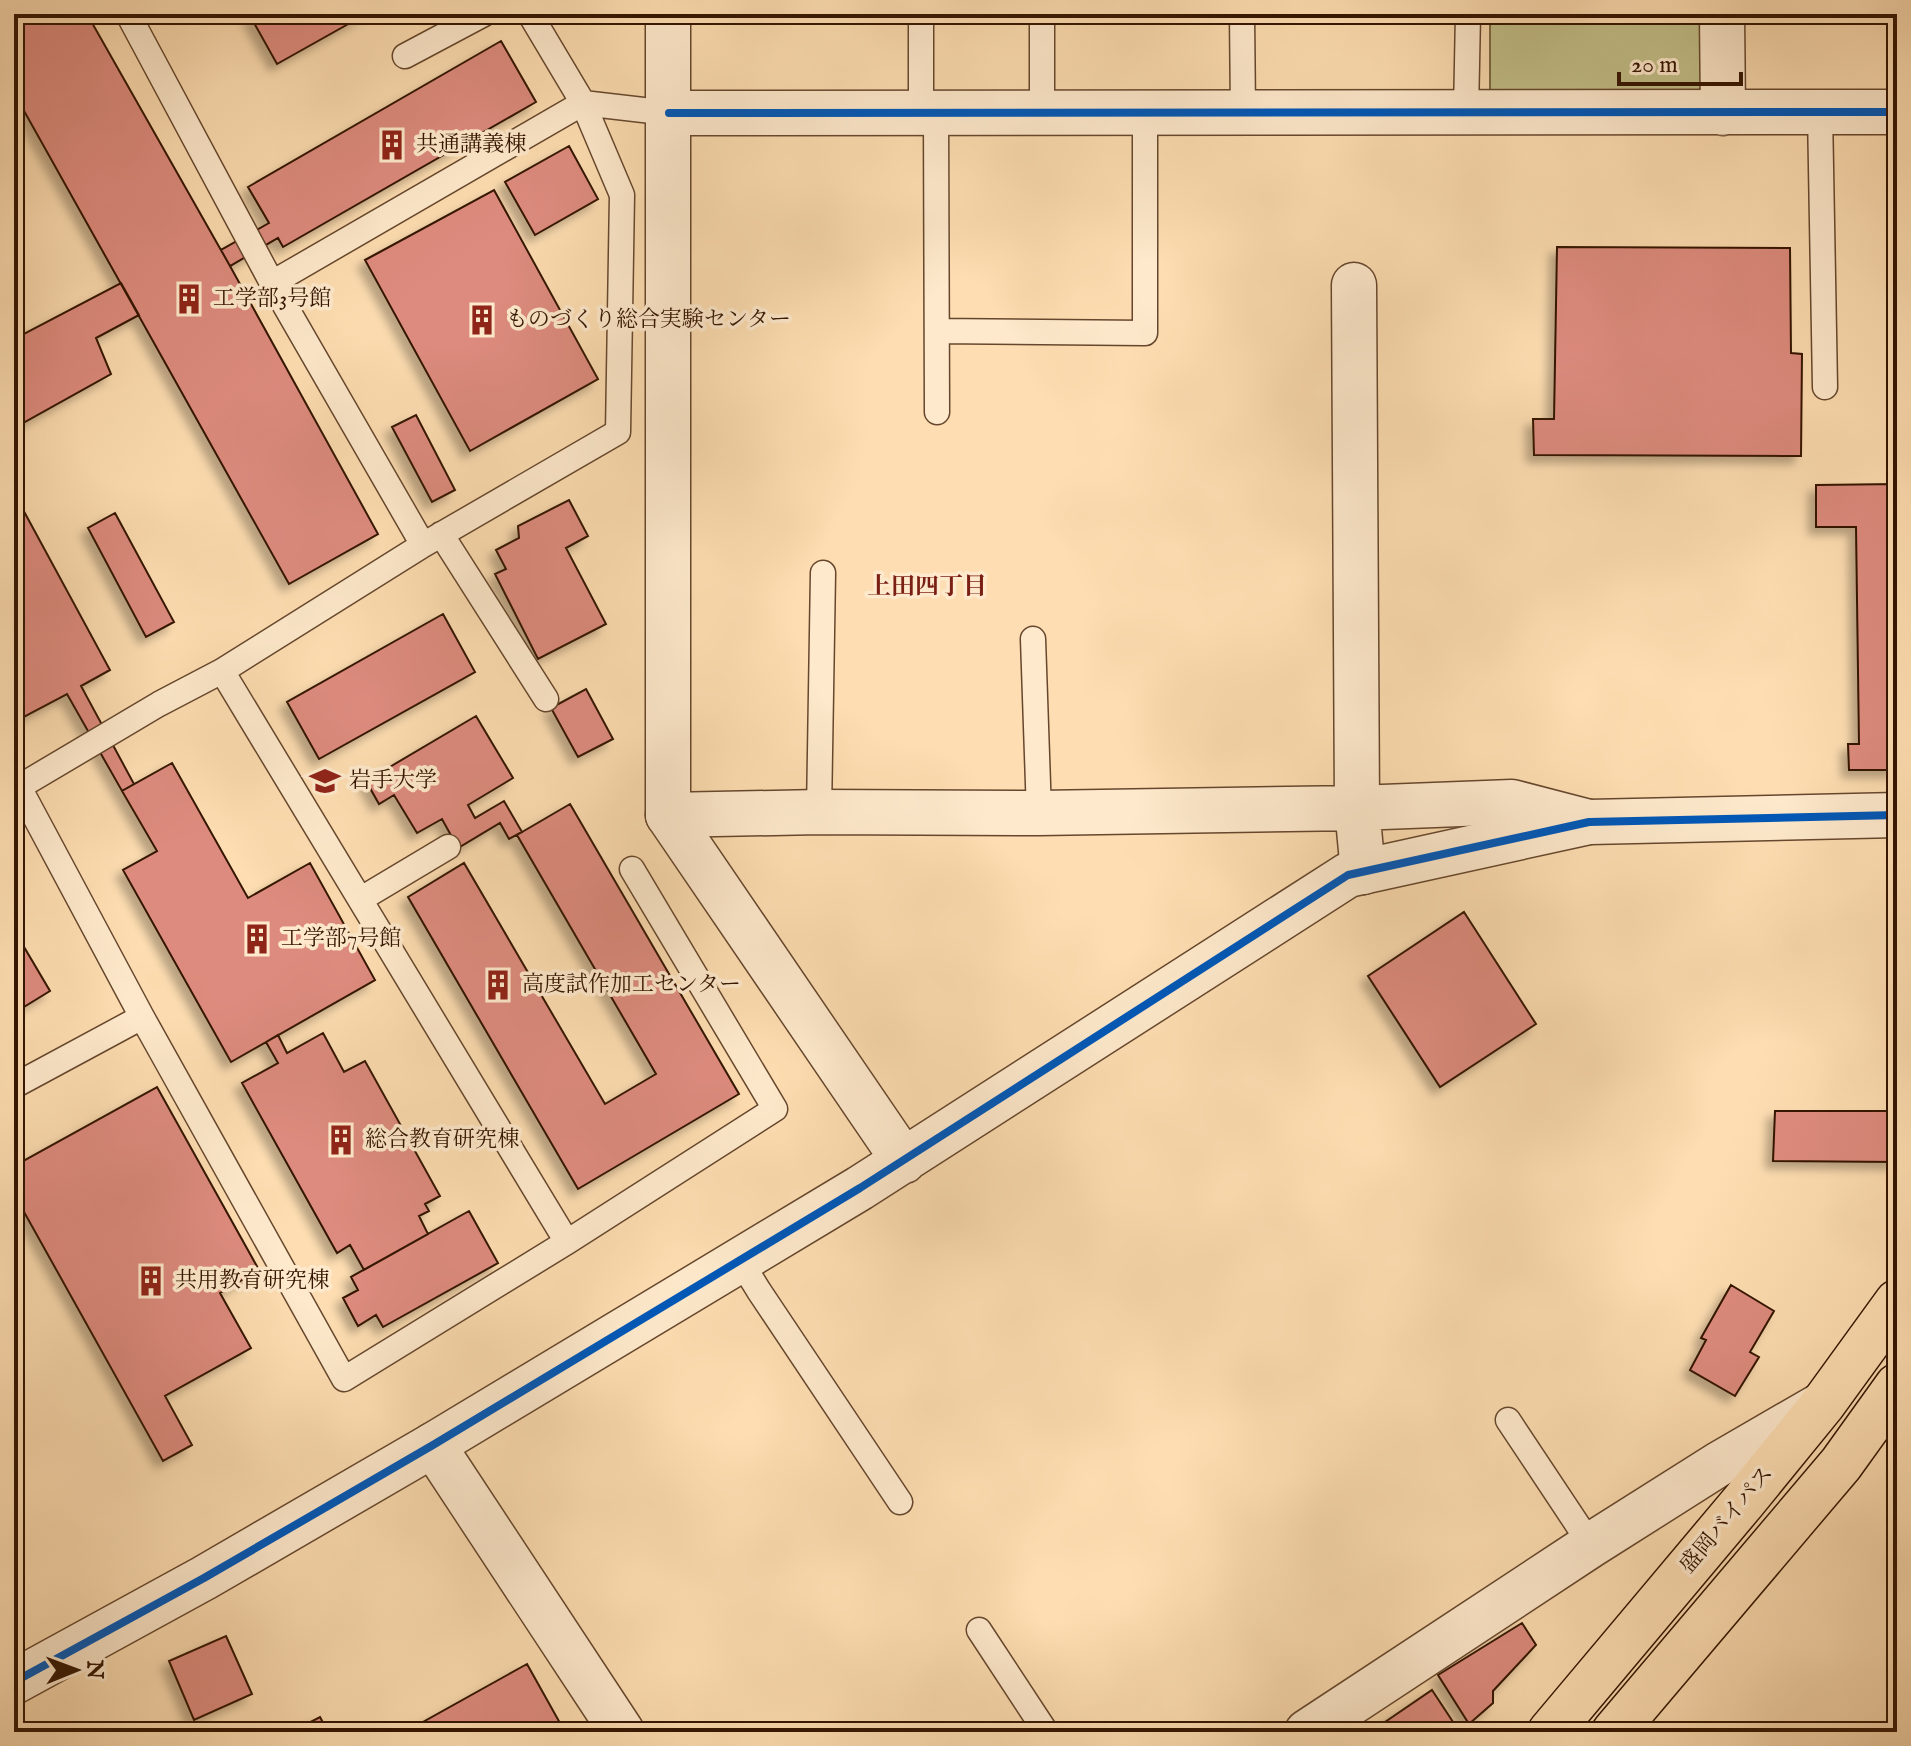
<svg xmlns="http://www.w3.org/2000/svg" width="1911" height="1746" font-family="'IM FELL English','Noto Serif JP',serif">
<defs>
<filter id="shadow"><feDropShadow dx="-7" dy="7" stdDeviation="4" flood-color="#0004"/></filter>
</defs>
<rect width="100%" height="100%" fill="#fdddb1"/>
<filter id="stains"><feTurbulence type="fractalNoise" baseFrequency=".0025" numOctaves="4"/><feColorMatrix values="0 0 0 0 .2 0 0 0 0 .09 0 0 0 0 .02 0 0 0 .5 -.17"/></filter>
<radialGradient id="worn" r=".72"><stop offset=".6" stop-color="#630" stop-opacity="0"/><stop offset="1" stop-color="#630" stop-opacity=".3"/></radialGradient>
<path fill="#c3c089" stroke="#7c6a45" stroke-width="2" d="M1490 14H1707L1708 90 1490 93Z"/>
<path fill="#dd8b7e" stroke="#341501" stroke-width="2" filter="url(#shadow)" d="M14 14H87L230 266 378 534 289 584 14 93Z
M249 14H366L277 64Z
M501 41 536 102 283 247 278 238 230 266 221 250 269 223 248 187Z
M569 146 598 199 535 235 505 182Z
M494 190 598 379 470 451 365 260Z
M1557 247 1790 248 1791 353 1802 354 1801 456 1534 455 1533 419H1554Z
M121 283 139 315 96 338 111 374 14 428V339Z
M416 415 455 490 432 502 392 427Z
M1897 484V770H1849L1848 744H1859L1856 527H1816V485Z
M14 493 110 670 81 686 134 784 122 791 67 694 20 719 14 709Z
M569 500 588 536 566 548 606 624 538 659 495 574 506 569 496 550 519 538 518 526Z
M115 513 174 622 146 637 88 528Z
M443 614 475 672 319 759 287 702Z
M586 689 613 739 578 757 551 708Z
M476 716 513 778 468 805 475 818 504 801 522 832 509 839 500 823 458 848 442 819 417 833 394 795 379 804 366 781Z
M172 763 248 898 310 863 375 980 231 1062 123 870 157 851 122 791Z
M570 804 739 1094 578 1189 408 897 464 863 605 1104 656 1074 517 835Z
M1464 912 1536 1024 1440 1087 1368 976Z
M14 930 50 991 14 1013Z
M323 1033 344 1072 365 1061 440 1196 425 1204 429 1211 419 1216 428 1234 364 1270 350 1245 337 1253 242 1083 278 1063 266 1042 278 1035 287 1053Z
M157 1087 259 1270 220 1293 251 1348 165 1396 192 1445 163 1461 14 1194V1166Z
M1775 1111H1897V1162L1773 1161Z
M469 1211 498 1263 383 1327 376 1315 358 1326 343 1298 358 1290 351 1277Z
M1731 1285 1774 1311 1750 1352 1759 1357 1735 1396 1690 1370 1706 1340 1701 1338Z
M1522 1623 1536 1645 1493 1691V1703L1469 1724 1438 1675Z
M226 1636 252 1694 194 1720 169 1661Z
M527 1664 565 1732H405Z
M1432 1690 1459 1731 1392 1732 1385 1722Z
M320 1717 328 1732H291Z"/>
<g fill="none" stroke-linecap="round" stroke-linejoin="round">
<g stroke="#66472d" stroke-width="27">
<path id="service" d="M128 14 272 283 423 545
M921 14V113
M1242 14 1243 113
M405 56 484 14
M1820 112 1825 387
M936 113 937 412
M1042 113V14
M1466 113 1468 14
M272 283 583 103 530 14
M937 331 1145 333V113
M441 534 546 699
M1033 639 1039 813
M222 671 567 1242
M19 787 142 1017 344 1379 567 1242 775 1109 632 869
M14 790 159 704 222 671 423 545 618 432 622 195 583 103 669 113
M819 812 823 573
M361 899 448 847
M14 1086 142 1017
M740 1260 759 1291 900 1502
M1508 1420 1591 1545
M979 1630 1046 1732"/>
</g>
<g stroke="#66472d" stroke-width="47">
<path id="minor" d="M1722 14 1723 113
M669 113 1897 112
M1354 285 1357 808 1512 802 1589 822
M668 815 819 812 1039 813 1357 808 1363 872
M433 1445 622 1732
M1307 1732 1591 1545 1719 1464 1821 1405"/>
</g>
<g stroke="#66472d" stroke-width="47">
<path id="tertiary" d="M668 14V815L904 1161
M14 1682 204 1578 433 1445 860 1188 1348 875 1589 822 1897 815"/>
</g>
<g stroke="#341501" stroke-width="47">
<path id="trunk" d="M1550 1732 1744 1501 1823 1404 1897 1302
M1614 1732 1841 1464 1897 1386"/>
</g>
<use href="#service" stroke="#fee9cc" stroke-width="24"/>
<use href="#minor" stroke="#fee9cc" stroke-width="44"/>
<use href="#tertiary" stroke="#fee9cc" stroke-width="44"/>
<use href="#trunk" stroke="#fdddb1" stroke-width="44"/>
<g stroke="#fee9cc" stroke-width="13">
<path id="cycleway" d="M669 113 1897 112
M14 1682 204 1578 433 1445 860 1188 1348 875 1589 822 1897 815"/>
</g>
<use href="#cycleway" stroke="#0057b8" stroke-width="8"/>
</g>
<defs>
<g id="building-bare" transform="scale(2.4)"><path d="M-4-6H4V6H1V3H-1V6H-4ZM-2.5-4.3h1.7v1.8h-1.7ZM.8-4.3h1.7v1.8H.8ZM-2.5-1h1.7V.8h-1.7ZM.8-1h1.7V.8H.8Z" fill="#8f2418" stroke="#fee9cc" stroke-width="2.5" paint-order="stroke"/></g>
<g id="university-bare" transform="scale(2.4)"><path d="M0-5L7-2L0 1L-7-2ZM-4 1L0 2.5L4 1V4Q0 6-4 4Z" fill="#8f2418" stroke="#fee9cc" stroke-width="2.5" paint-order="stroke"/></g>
</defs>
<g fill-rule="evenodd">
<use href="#building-bare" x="392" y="145"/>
<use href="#building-bare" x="189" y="299"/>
<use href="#building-bare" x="482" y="320"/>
<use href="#university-bare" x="325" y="781"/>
<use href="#building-bare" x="257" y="939"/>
<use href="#building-bare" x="498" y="985"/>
<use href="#building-bare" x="341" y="1140"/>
<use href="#building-bare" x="151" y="1281"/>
</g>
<g text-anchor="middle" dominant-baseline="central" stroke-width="7" stroke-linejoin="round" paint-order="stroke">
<g font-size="22" fill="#341501" stroke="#fee9cc" text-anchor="start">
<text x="416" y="145">共通講義棟</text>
<text x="213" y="299">工学部3号館</text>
<text x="506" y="320">ものづくり総合実験センター</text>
<text x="349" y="781">岩手大学</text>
<text x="281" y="939">工学部7号館</text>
<text x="522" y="985">高度試作加工センター</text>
<text x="365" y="1140">総合教育研究棟</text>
<text x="175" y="1281">共用教育研究棟</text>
</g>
<g font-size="22" fill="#341501" stroke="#fee9cc">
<text transform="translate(1727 1520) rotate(-50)">盛岡バイパス</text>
</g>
<g font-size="24" font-weight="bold" fill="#7a1f14" stroke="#fee9cc">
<text x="927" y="587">上田四丁目</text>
</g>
</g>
<rect width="1911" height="1746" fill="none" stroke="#fdddb1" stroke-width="48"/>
<rect x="16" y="16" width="1879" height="1714" fill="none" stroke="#341501" stroke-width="4"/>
<rect x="24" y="24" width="1863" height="1698" fill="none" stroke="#341501" stroke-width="2"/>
<g transform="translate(76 1670) rotate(89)" stroke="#fee9cc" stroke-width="6" paint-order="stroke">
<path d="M0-6L14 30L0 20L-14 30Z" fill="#341501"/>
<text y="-12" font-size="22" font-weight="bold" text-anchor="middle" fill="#341501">N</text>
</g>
<path d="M1619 72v12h122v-12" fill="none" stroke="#341501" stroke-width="4"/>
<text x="1631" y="72" font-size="24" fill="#341501" stroke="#fee9cc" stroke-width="6" paint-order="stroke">20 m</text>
<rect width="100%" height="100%" filter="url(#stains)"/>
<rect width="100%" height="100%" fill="url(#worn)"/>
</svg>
